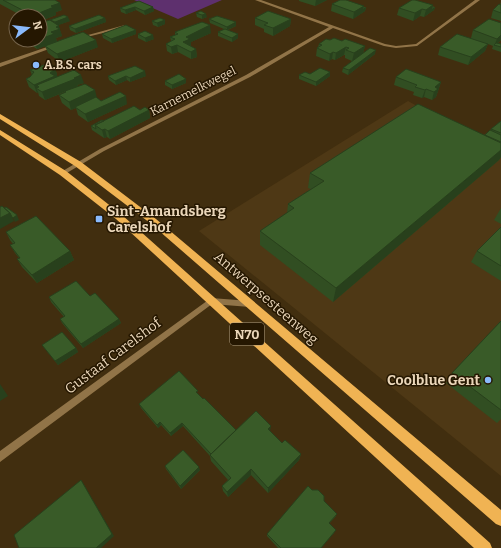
<svg xmlns="http://www.w3.org/2000/svg" width="501" height="548" font-family="Bitter,serif">
<rect width="100%" height="100%" fill="#412e0f"/>
<path fill="#4e3815" d="M408 101 501 153V476L199 231Z"/>
<path fill="#5e306e" d="M134 0H222L178 19Z"/>
<g fill="none" stroke-linecap="round" stroke-linejoin="round">
<path fill="#917448" fill-rule="evenodd" d="M125 25 127 26V27L79 39 77 38Z
M53 45 57 46 0 67V63Z"/>
<path fill="#917448" fill-rule="evenodd" d="M255 0H261L385 44 396 46 416 44 475 0H480L417 46 396 48 384 46 333 28 250 77 104 151 65 174H61V172L100 149 246 75 329 27Z
M211 298 250 301 253 302 254 304 253 306 250 307 212 304 0 462V451Z"/>
<path fill="#f0b353" fill-rule="evenodd" d="M0 114 81 162 156 219 501 510V526L496 524 150 223 75 166 0 119Z
M0 130 66 171 122 215 490 543 492 548H474L116 219 60 175 0 135Z"/>
</g>
<path fill="#314e22" d="M0 0H55L62 10 56 12V15L41 21 40 20V16H22L0 4Z
M299 0H327L315 6 299 1Z
M139 1 153 7 154 11 145 15 136 10 126 14 121 12 120 8Z
M501 2V21L491 18 493 10 500 5Z
M332 4 364 6V7H366L365 11 353 19 331 11Z
M432 6 435 7 434 10 424 17 420 16 413 21 397 15 399 8Z
M196 13 207 17 202 19 197 17Z
M105 18 106 22 76 33 70 30 69 26Z
M255 18 291 19 290 26 273 36 264 32V29L255 25Z
M209 19 236 26 228 30 238 34V38L232 42 218 36V32L224 29 210 23Z
M165 20V24L158 27 153 25 152 21Z
M70 21 58 25 62 36 56 38 57 42 98 47 60 62 48 53 45 46 37 49 23 40H40V23Z
M136 30V34L112 43 103 38 102 34Z
M473 30 501 40 498 43 501 44V52L492 49 493 46 488 44 485 51 468 65 438 55 440 47 471 38Z
M175 32 211 33 191 42V46L196 49 197 57 191 59 178 52 172 54 167 51 166 44 171 41 170 37 175 35Z
M138 34 154 39 146 42 138 38Z
M330 40 342 41 365 46 363 53 375 54 348 75 342 72 343 68 360 55 352 61 345 58V55H344L335 60 332 59 329 61 316 56 317 48 318 47 319 44Z
M54 66 57 74V77L84 83 77 85 78 86 68 90 97 98 101 101 127 104 88 122 78 115 76 108 71 110 62 103 59 95 66 92H65L45 100 39 96 38 92 37 93 29 87 26 79 30 77 32 75 30 70Z
M330 72V76L316 86 299 79V75Z
M108 76H146L130 82 127 80 116 85 109 80Z
M396 77 441 82 436 97 432 100 424 97 422 98 413 95 414 92 394 85Z
M186 79V83L172 89 165 85V81Z
M140 110H149L150 118 110 139 107 137 104 138 92 130 91 126Z
M501 121V157L499 160 333 302 260 245V231L287 213 288 204 311 189 308 188 310 173 484 135Z
M501 208V224L494 220Z
M501 227V281L471 262 477 251Z
M6 232 70 251 74 260 37 283 22 267 17 259 19 258 15 253 10 245 13 244 10 240Z
M90 296 119 319 121 323 83 348 62 323 60 319 64 317 51 302 49 297Z
M501 321V419L497 423 446 383 452 373Z
M42 345 76 348 78 352 58 365Z
M198 394 236 430 270 432 282 443 301 454 299 460 268 493 251 475 228 497 223 491 222 486 228 480 211 461 210 456 183 426 171 436 161 425 158 428 141 408 139 404Z
M165 466 200 470 181 489 166 469Z
M324 501 336 516 329 524 334 533 321 548H278L267 536V534Z"/>
<path fill="#28401c" d="M316 0H327L315 6Z
M60 3 62 10 56 12V15L41 21 40 16H39V13L51 6Z
M433 5 431 12 424 17 426 10Z
M364 6 363 9 366 7 365 11 353 19 354 12Z
M135 7 136 10 126 14 125 10Z
M153 7 154 11 145 15 144 11Z
M435 7 434 10 431 12 432 9Z
M422 9 420 16 413 21 415 13Z
M36 12 37 16H31L30 14Z
M206 14 207 17 202 19V15Z
M68 17 70 21 56 26 55 22Z
M105 18 106 22 76 33 75 29Z
M291 19 290 26 273 36V28Z
M165 20V24L158 27 157 23Z
M236 22V26L227 30V27Z
M210 25 211 33 191 42V46L183 42 186 37Z
M59 26 62 36 56 38 57 42 37 49 34 41 40 40V39L51 32 56 27Z
M136 30V34L112 43 111 39Z
M238 34V38L232 42V38Z
M153 35 154 39 146 42 145 38Z
M501 35V40L494 46 497 39Z
M96 40 98 47 60 62 57 54Z
M488 44 485 51 468 65 471 57Z
M177 45 178 52 172 54 171 47Z
M365 46 363 53 352 61 354 53Z
M346 47 344 55 335 60 336 53Z
M196 49 197 57 191 59V52Z
M376 50 375 54 348 75 349 70Z
M333 52 332 59 329 61 330 54Z
M54 66 57 74V78L39 87 37 85 39 89 36 88 38 92 37 93 34 85 50 73Z
M145 71 146 76 130 82V78Z
M330 72V76L316 86V82Z
M81 75 84 83 77 85 78 86 45 100 42 92Z
M126 76 127 80 116 85 115 81Z
M186 79V83L172 89V85Z
M441 82 436 97 432 100 435 87Z
M426 89 424 97 422 98 425 90Z
M95 90 97 98 75 107 76 108 71 110 69 102Z
M126 96 127 104 88 122 85 114Z
M149 110 150 118 110 139 108 131Z
M108 128 105 129 107 137 104 138 102 130Z
M501 150V157L499 160 333 302 336 288Z
M10 213 14 221 0 229V218Z
M17 215 19 220 15 222 13 218Z
M70 251 74 260 37 283 32 275Z
M119 319 121 323 83 348 81 344Z
M76 348 78 352 58 365 55 361Z
M0 384 8 396 0 401Z
M160 422 161 425 158 428 157 425Z
M182 423 183 426 171 436 170 433Z
M271 426 270 432 268 429Z
M301 454 299 460 268 493V488Z
M199 467 200 470 181 489 180 486Z
M251 469V475L228 497 227 492Z
M81 480 83 483 114 536 101 548H96Z"/>
<path fill="#395b28" stroke="#28401c" d="M3 0H55L60 3 51 6 54 7 39 13 36 12 30 14Z
M340 0H346L364 6 354 12 332 4Z
M412 0H415L433 5 426 10 422 9 415 13 399 8Z
M139 1 153 7 144 11 135 7 125 10 120 8Z
M499 4 501 5V13L493 10Z
M201 11 206 14 202 15 196 13Z
M268 11 291 19 273 28 264 25 268 23 255 18Z
M64 15 68 17 55 22 50 20Z
M99 15 105 18 75 29 69 26Z
M217 16 236 22 227 27 209 19Z
M160 18 165 20 157 23 152 21Z
M489 19 501 23V35L497 39 473 30Z
M50 20 59 26 56 27 60 29 51 32 54 34 40 39V23Z
M202 22 210 25 186 37 190 39 183 42 196 49 191 52 177 45 171 47 166 44 175 39 170 37 178 34 175 32Z
M126 25 136 30 111 39 102 34Z
M225 29 238 34 232 38 218 32Z
M145 31 153 35 145 38 138 34Z
M83 32 96 40 57 54 45 46Z
M457 34 488 44 471 57 440 47Z
M334 38 342 41 345 39 365 46 354 53 346 50 349 48 346 47 336 53 333 52 330 54 317 48 322 45 319 44 326 39 330 40Z
M496 43 501 44V47L494 45Z
M370 48 376 50 349 70 343 68Z
M44 65 54 66V70L50 73 55 76 34 85 26 79 30 77 34 72 30 70Z
M135 66 145 71 130 78 126 76 115 81 108 76Z
M320 68 330 72 316 82 299 75 305 72 310 74Z
M406 69 441 82 435 87 438 89 434 92 426 89 425 90 415 87 417 85 396 77Z
M74 70 81 75 74 78 75 79 42 92 36 88 39 87 37 85Z
M179 74 186 79 172 85 165 81Z
M85 84 95 90 69 102 59 95 66 92 65 91Z
M120 92 126 96 85 114 75 107 96 97 101 101Z
M418 104 501 143V150L336 288 260 231 294 208 288 204 324 181 310 173Z
M134 106 140 110 145 107 149 110 108 131 105 129 102 130 95 125Z
M102 120 104 121 95 125 96 129 91 126Z
M501 121V133L491 129Z
M490 130 501 135V142L485 135Z
M2 206 10 213 0 218V207Z
M6 207 17 215 13 218 12 217 10 213 4 208Z
M36 216 70 251 32 275 17 259 20 258 10 245 15 243 6 232Z
M501 227V266L477 251Z
M76 281 90 296 95 293 119 319 81 344 60 319 65 316 49 297Z
M501 321V410L452 373Z
M62 332 76 348 55 361 42 345Z
M179 371 198 391 196 392 203 399 204 398 236 430 211 454 182 423 170 433 160 422 157 425 139 404Z
M256 411 271 426 268 429 282 443 285 440 301 454 268 488 251 469 227 492 222 486 231 478 210 455Z
M183 450 199 467 180 486 165 466Z
M81 480 112 534 96 548H19L14 535Z
M308 486 312 490H318L324 496V501L337 514 329 523 336 530 321 548H281L267 534Z"/>
<g fill="#8abafc" stroke="#251701" stroke-width="1.5">
<circle cx="36" cy="65" r="4"/>
<rect x="95" y="215" width="8" height="8" rx="2"/>
<circle cx="488" cy="380" r="4"/>
</g>
<g text-anchor="middle" dominant-baseline="central" stroke-width="3" stroke-linejoin="round" paint-order="stroke">
<g font-size="12" font-weight="bold" fill="#ead6b9" stroke="#251701" text-anchor="start">
<text x="44" y="65">A.B.S. cars</text>
</g>
<g font-size="12" fill="#ead6b9" stroke="#251701">
<text transform="translate(193 91) rotate(-27)">Karnemelkwegel</text>
</g>
<rect fill="#251701" stroke="#af9d82" stroke-width="1" x="230" y="323" width="34" height="22" rx="3"/>
<g font-size="13" font-weight="bold" fill="#ead6b9">
<text x="247" y="334">N70</text>
</g>
<g font-size="14" font-weight="bold" fill="#ead6b9" stroke="#251701" text-anchor="start">
<text x="107" y="211">Sint-Amandsberg<tspan x="107" dy="16">Carelshof</tspan></text>
<text x="480" y="380" text-anchor="end">Coolblue Gent</text>
</g>
<g font-size="14" fill="#ead6b9" stroke="#251701">
<text transform="translate(266 298) rotate(41)">Antwerpsesteenweg</text>
<text transform="translate(113 356) rotate(-37)">Gustaaf Carelshof</text>
</g>
</g>
<g transform="translate(28 28) rotate(75)"><circle r="19" fill="#251701" stroke="#74634b"/>
<path d="M0-3L7 15L0 10L-7 15Z" fill="#8abafc"/>
<text y="-6" font-size="11" font-weight="bold" text-anchor="middle" fill="#ead6b9">N</text>
</g>
</svg>
